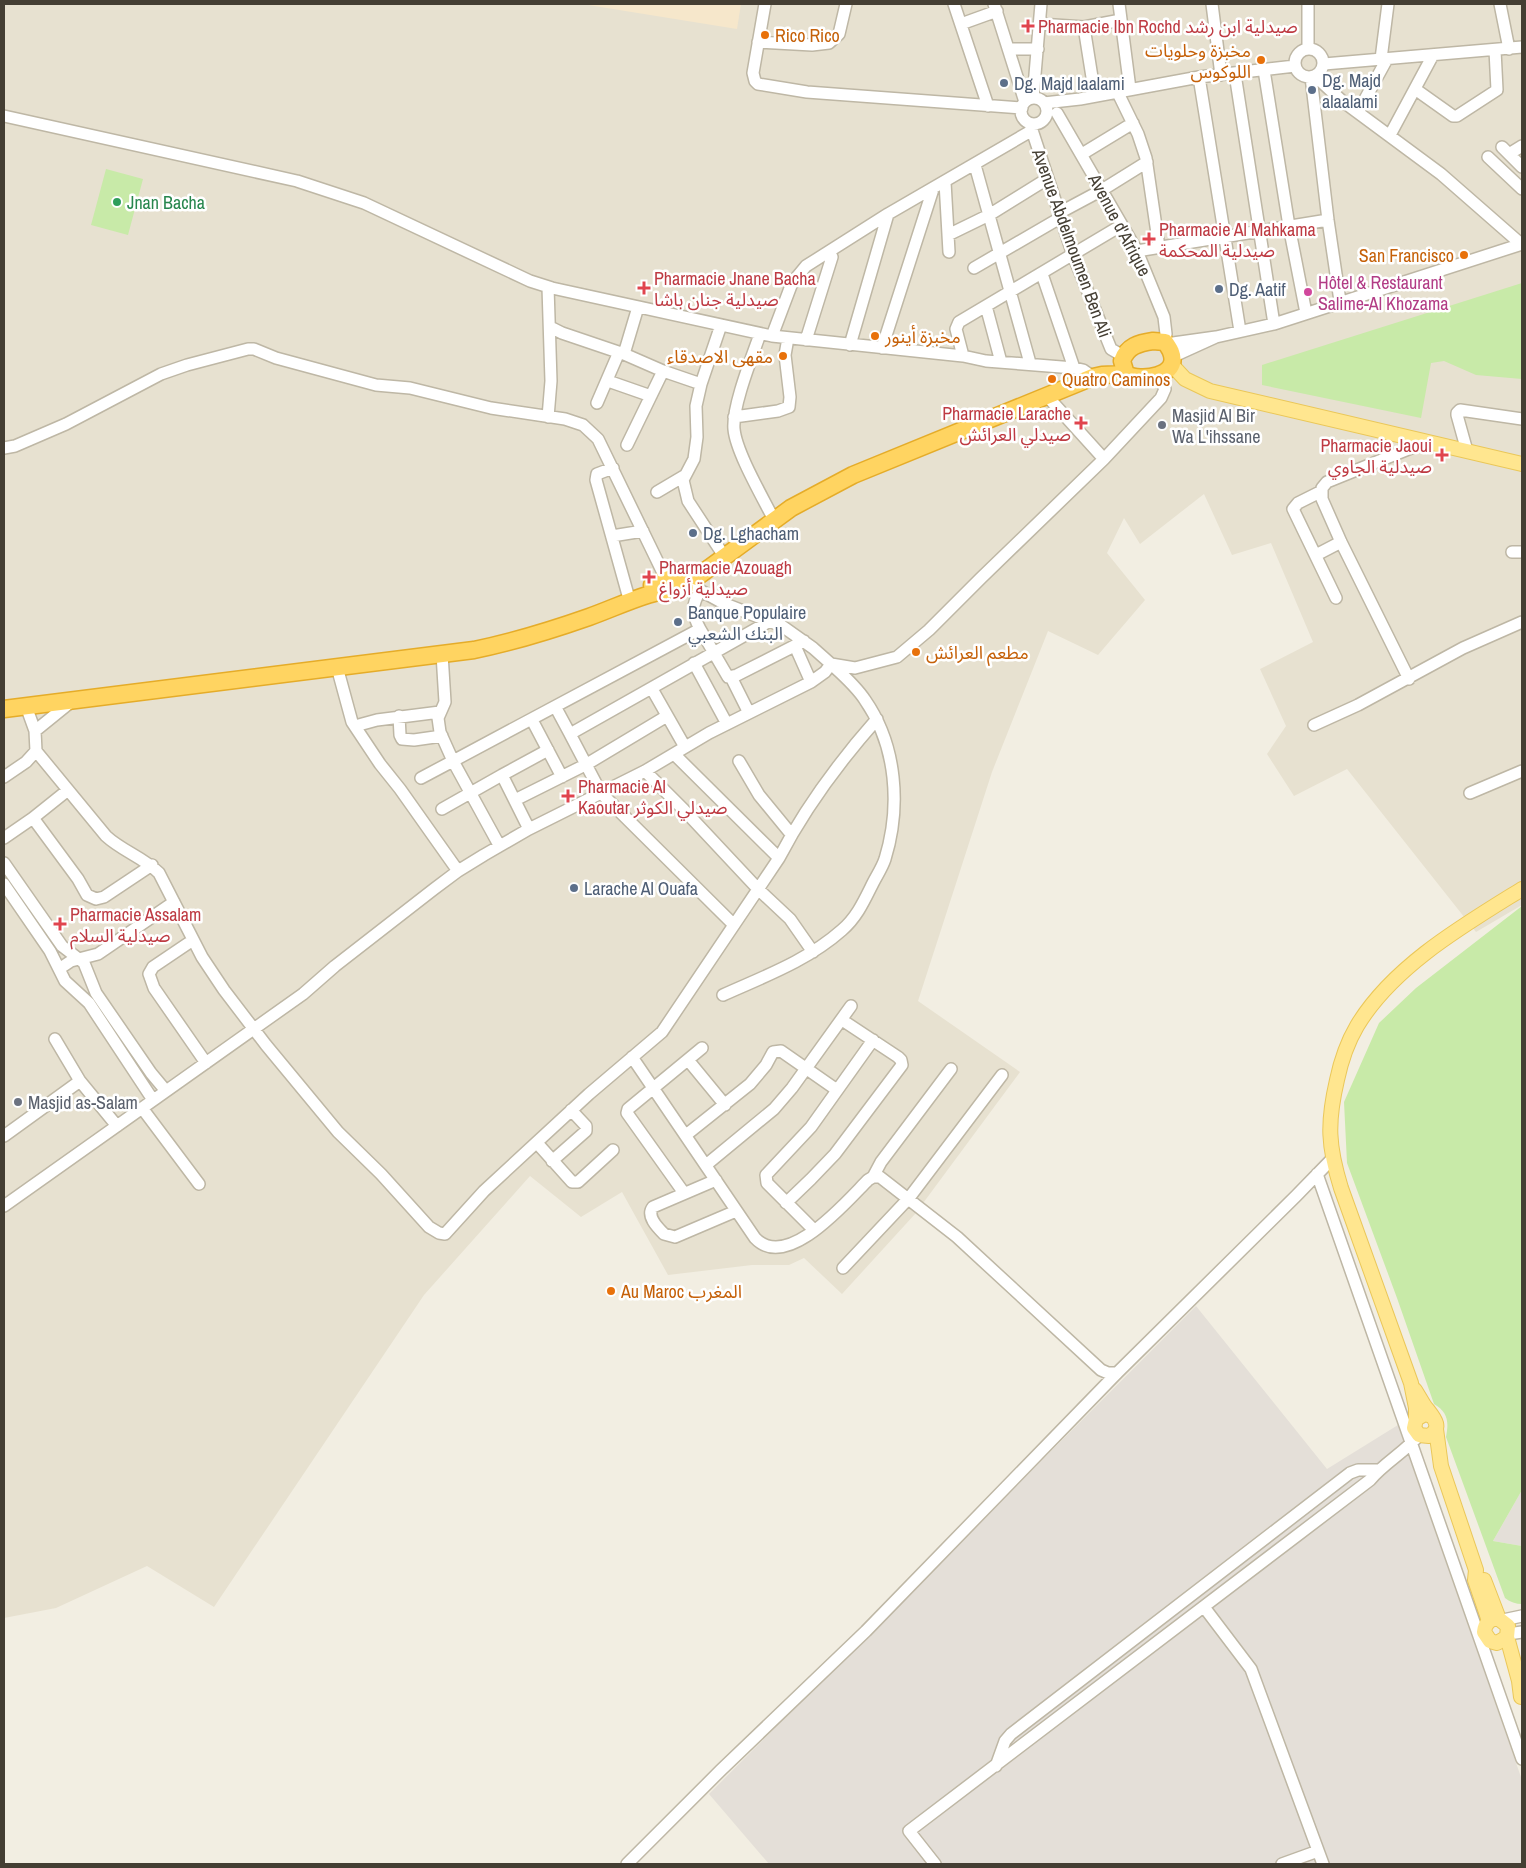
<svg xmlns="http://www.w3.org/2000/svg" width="1526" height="1868" font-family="'Archivo Narrow','Noto Sans Arabic',sans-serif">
<rect width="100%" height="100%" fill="#f2eee2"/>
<path fill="#e7e1d0" d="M4 4H1522V905L1476 932 1347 769 1294 796 1267 754 1286 726 1260 669 1313 642 1271 543 1232 555 1204 494 1140 544 1124 518 1107 553 1145 600 1098 655 1048 631 992 772 918 1001 1020 1072 915 1214 842 1294 804 1258 789 1265H752L668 1275 622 1192 581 1217 530 1176 424 1295 214 1607 147 1566 56 1608 4 1618Z"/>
<path fill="#f6e7cb" d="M582 4H741L737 29Z"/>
<path fill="#e4dfd8" d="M1196 1306 1327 1469 1398 1425 1522 1780V1864H769L709 1794Z
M1522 1490V1546L1493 1541Z"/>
<path fill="#c8eaa8" d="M106 169 143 179 128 235 91 225Z
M1522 283V379L1476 375 1444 361 1431 363 1421 418 1262 385V365Z
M1522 906V1490L1493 1541 1522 1546V1604C1516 1604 1510 1602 1505 1598L1446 1437C1449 1422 1448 1412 1434 1404L1397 1298 1347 1163 1344 1102 1379 1023 1416 988Z"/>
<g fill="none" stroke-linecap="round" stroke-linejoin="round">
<g stroke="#beb7a5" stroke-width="14">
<path id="minor" d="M765 4 753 73 755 81 758 84 807 92 1022 108
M954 4 988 106
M994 4 1025 102
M1119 4 1130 89
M1212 4 1221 75
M1308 4V49
M1500 4 1509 49
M961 24 997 11
M1040 24 1084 27 1095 96
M1084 27 1121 20
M758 42 812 45 829 43 839 34 846 4
M1295 63a14 14 0 1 1 28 0a14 14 0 1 1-28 0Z
M1009 49H1038
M1381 59 1388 4
M1324 64 1522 47
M1264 70 1289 226 1306 313
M1235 74 1274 324
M1315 76 1341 100 1441 174 1521 244
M1199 77 1240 331
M1311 77 1328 220 1340 301
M1415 89 1453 116H1457L1497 90 1495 50
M1117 91 1138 134 1146 158 1159 247
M1033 98 1041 4
M1021 111a13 13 0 1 1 26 0a13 13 0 1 1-26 0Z
M1044 103 1080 99 1199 77 1295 66
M1358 112 1387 59
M1057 113 1137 251 1164 317 1166 334 1165 342
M4 116 297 181 364 203 530 281 552 288 772 336 963 356 986 361 1074 368 1083 370 1093 377
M1030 124 1073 255 1111 349 1123 356
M1390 135 1433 55
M1502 147 1522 167
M1082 154 1133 123
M1509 154 1522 146
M1488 157 1522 189
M975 165 1030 363
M945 182 949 252
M1059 213 1102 190 1147 162
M948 235 989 215 1047 179
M1137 251 1328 220
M974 268 1060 218
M1042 274 1074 368
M986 306 1001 362
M638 307 624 354 663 371 701 384
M721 325 701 384 696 406 697 437 694 459 683 480 688 501 724 556
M550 327 562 333 624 354
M760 334C752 357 732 407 734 429 736 452 763 498 774 520
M772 336 792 283 806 266 888 214 1031 131
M1216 337 1274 324 1522 244
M806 340 832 257 828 252
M1166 344 1216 337 1172 357
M850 345 888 214
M882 348 933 189
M963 356 956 329 959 322 1122 225
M608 381 651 396
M1047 396 1104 459
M597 403 619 352
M548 417 551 381 548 287
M734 417 778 411 789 407 790 397 785 355 788 338
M627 445 663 371
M4 448 15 446 66 424 161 374 187 365 248 349H254L276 358 376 385 410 388 491 408 565 419 583 425 598 439 666 579
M1467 451 1457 415V413L1460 410 1522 419
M613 468 597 474 596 480 628 595
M1322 491 1298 503 1293 509 1336 598
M657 492 684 476
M612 536 643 531
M1512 552H1522
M1316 555 1341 542
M694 587 725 604 782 626 813 648 831 664 855 668 897 657 929 630 981 578 1104 459 1161 398 1165 389 1159 375
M700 591C691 606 692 614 700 629
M795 646 811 682
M442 654 445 702 438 718 440 732 453 761 700 629 728 677 737 675 804 641
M694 663 727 724
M337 667 352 722 380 764 400 789 458 871
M731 677 749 713
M1409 679 1341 542 1322 499V488L1327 482 1426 442
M652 689 685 747
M26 706 35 731 36 751 106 836C122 851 143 857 159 873L202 957 224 990 266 1045 338 1132 381 1174 429 1227 439 1233 445 1234 484 1191 589 1094 662 1032 779 858C805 808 839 762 877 719
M556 708 570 734 770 621
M399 716 400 735 402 739 414 740 442 736
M532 720 562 777
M1314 725 1358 705 1463 648 1522 622
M355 726 377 720 440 712
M35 731 72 701
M570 734 601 793 734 925
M674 754 779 858
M739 761 759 795 791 834
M645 771 684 810 758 889 790 919 813 952
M502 775 548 750
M4 777 26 762 36 751
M421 778 453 761 499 845
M68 790 33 818 78 879 87 895 96 899 104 897 152 865
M1470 793 1522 771
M515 800 587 764 667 716
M442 809 502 775 529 829
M4 838 33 818
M4 863 62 946 84 963 96 993 151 1073 166 1091
M4 884 50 951 65 981 89 1003 153 1100
M193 940 153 967 149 974 154 988 206 1063
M59 969 71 961 98 954 174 902
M55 1039 80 1081
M632 1057 755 1238C787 1272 846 1202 868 1180L873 1177H880L957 1237 1101 1370 1108 1373H1117
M688 1060 725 1105
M142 1108 199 1184
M686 1135 750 1084 766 1065 773 1052 781 1051 837 1090
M4 1136 80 1081 117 1126
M537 1143 572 1182H578L613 1150
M552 1161 586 1131V1126L571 1110
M706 1165 774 1109 792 1088 851 1006
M1317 1174 1522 1759
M873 1177 881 1162 951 1069
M716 1180 653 1207C646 1216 657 1227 664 1234L675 1237 736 1211
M684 1193 627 1113 628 1109 702 1048
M786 1203 811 1179 835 1154 902 1065 901 1060 898 1057 842 1020
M4 1206 303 994 335 966 434 889 458 871 484 855 529 829 645 771 709 733 811 682 825 672 831 664C843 675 856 686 865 700 897 746 901 807 885 859 882 868 877 875 873 883 864 901 857 917 842 930 807 961 765 976 723 995
M814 1230 767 1183 766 1175 811 1127 873 1040
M843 1268 909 1198 1002 1075
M1204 1607 1251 1669 1323 1864
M1503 1620 1522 1616
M1508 1634 1522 1632
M996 1766 1005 1741 1011 1734 1350 1473 1358 1470H1379
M627 1864 721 1770 866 1631 1117 1373 1296 1196 1332 1159
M935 1864 909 1831 1370 1480C1384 1463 1405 1452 1419 1435
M1282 1864 1318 1851"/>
</g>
<g stroke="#eac759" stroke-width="16">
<path id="major" d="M1171 364 1185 379 1210 391 1522 464
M1415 1390C1418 1395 1421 1400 1424 1405 1431 1415 1445 1427 1429 1436L1419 1435 1414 1428 1416 1419 1425 1414 1432 1416
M1416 1419V1408L1411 1383 1341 1188C1328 1146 1327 1123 1337 1080 1341 1061 1347 1043 1357 1026 1393 966 1464 925 1522 889
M1436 1429 1441 1466 1476 1570 1475 1580 1489 1621
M1484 1580 1499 1619
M1507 1637 1497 1643 1490 1641 1484 1632C1485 1623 1490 1618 1499 1619L1508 1626 1507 1637 1519 1681 1521 1697"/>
</g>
<g stroke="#e5ac29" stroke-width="19">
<path id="highway" d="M1153 341 1165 342C1167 345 1170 349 1171 352 1181 377 1140 382 1126 374L1122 361C1127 346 1139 343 1153 341Z
M697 577 791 508 853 475 1093 377 1102 375 1126 374
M652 585 683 574
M4 709 474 650C513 642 552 630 589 617 620 606 652 589 685 588"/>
</g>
<use href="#minor" stroke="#fff" stroke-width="11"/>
<use href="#major" stroke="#ffe68f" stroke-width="14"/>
<use href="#highway" stroke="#ffd461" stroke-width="16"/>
</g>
<g fill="#e0444e" stroke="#fff" stroke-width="2">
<path d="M1025.5 18.5h5v5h5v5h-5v5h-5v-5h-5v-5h5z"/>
<path d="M1146.5 231.5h5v5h5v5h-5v5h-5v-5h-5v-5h5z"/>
<path d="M641.5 280.5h5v5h5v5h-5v5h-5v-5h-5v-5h5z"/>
<path d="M1078.5 415.5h5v5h5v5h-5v5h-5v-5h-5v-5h5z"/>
<path d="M1439.5 447.5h5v5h5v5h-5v5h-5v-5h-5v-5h5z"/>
<path d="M646.5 569.5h5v5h5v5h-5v5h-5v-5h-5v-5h5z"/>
<path d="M565.5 788.5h5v5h5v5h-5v5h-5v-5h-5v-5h5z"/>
<path d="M57.5 916.5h5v5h5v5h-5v5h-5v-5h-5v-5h5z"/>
</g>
<g fill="#e8710a" stroke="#fff" stroke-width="2">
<circle cx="765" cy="35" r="5"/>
<circle cx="1261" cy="60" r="5"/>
<circle cx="1464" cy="255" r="5"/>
<circle cx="875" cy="336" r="5"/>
<circle cx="783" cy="356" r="5"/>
<circle cx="1052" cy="379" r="5"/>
<circle cx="916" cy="652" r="5"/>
<circle cx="611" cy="1291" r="5"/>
</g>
<g fill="#5c6f8a" stroke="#fff" stroke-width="2">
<circle cx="1004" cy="83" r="5"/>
<circle cx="1312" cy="90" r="5"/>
<circle cx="1219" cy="289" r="5"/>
<circle cx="693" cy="533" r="5"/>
<circle cx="678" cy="622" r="5"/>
<circle cx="574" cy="888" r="5"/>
</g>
<circle fill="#2e9e5b" stroke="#fff" stroke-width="2" cx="117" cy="202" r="5"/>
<circle fill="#d1479c" stroke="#fff" stroke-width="2" cx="1308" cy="292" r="5"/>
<g fill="#6b7280" stroke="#fff" stroke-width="2">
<circle cx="1162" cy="425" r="5"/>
<circle cx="18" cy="1102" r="5"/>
</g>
<g text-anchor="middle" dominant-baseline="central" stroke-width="5" stroke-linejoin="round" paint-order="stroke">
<g font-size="18" fill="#be3a42" stroke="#fff" text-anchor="start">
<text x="1038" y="26">Pharmacie Ibn Rochd صيدلية ابن رشد</text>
<text x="1159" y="229">Pharmacie Al Mahkama<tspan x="1159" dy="21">صيدلية المحكمة</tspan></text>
<text x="654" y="278">Pharmacie Jnane Bacha<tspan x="654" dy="21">صيدلية جنان باشا</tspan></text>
<text x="1071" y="413" text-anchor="end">Pharmacie Larache<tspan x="1071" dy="21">صيدلي العرائش</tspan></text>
<text x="1432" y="445" text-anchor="end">Pharmacie Jaoui<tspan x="1432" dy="21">صيدلية الجاوي</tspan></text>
<text x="659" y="567">Pharmacie Azouagh<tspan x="659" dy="21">صيدلية أزواغ</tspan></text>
<text x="578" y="786">Pharmacie Al<tspan x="578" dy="21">Kaoutar صيدلي الكوثر</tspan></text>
<text x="70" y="914">Pharmacie Assalam<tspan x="70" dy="21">صيدلية السلام</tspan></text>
</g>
<g font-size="18" fill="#c56008" stroke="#fff" text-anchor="start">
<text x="775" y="35">Rico Rico</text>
<text x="1251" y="50" text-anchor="end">مخبزة وحلويات<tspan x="1251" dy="21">اللوكوس</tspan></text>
<text x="1454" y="255" text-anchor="end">San Francisco</text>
<text x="885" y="336">مخبزة أينور</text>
<text x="773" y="356" text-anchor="end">مقهى الاصدقاء</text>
<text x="1062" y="379">Quatro Caminos</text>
<text x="926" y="652">مطعم العرائش</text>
<text x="621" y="1291">Au Maroc المغرب</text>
</g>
<g font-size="18" fill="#4e5e75" stroke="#fff" text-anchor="start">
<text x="1322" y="80">Dg. Majd<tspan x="1322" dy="21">alaalami</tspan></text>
<text x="1014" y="83">Dg. Majd laalami</text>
<text x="1229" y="289">Dg. Aatif</text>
<text x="703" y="533">Dg. Lghacham</text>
<text x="688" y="612">Banque Populaire<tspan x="688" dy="21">البنك الشعبي</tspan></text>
<text x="584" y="888">Larache Al Ouafa</text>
</g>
<g font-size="18" fill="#27864d" stroke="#fff" text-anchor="start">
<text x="127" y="202">Jnan Bacha</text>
</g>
<g font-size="18" fill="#443e33" stroke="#fff">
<text transform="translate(1120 225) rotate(62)">Avenue d'Afrique</text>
<text transform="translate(1072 243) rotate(70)">Avenue Abdelmoumen Ben Ali</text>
</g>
<g font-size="18" fill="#b23c85" stroke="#fff" text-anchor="start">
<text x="1318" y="282">Hôtel &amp; Restaurant<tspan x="1318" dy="21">Salime-Al Khozama</tspan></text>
</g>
<g font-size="18" fill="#5b616d" stroke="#fff" text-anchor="start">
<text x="1172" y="415">Masjid Al Bir<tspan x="1172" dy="21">Wa L'ihssane</tspan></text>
<text x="28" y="1102">Masjid as-Salam</text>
</g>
</g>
<rect width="1526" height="1868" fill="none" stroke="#443e33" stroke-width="10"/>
</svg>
